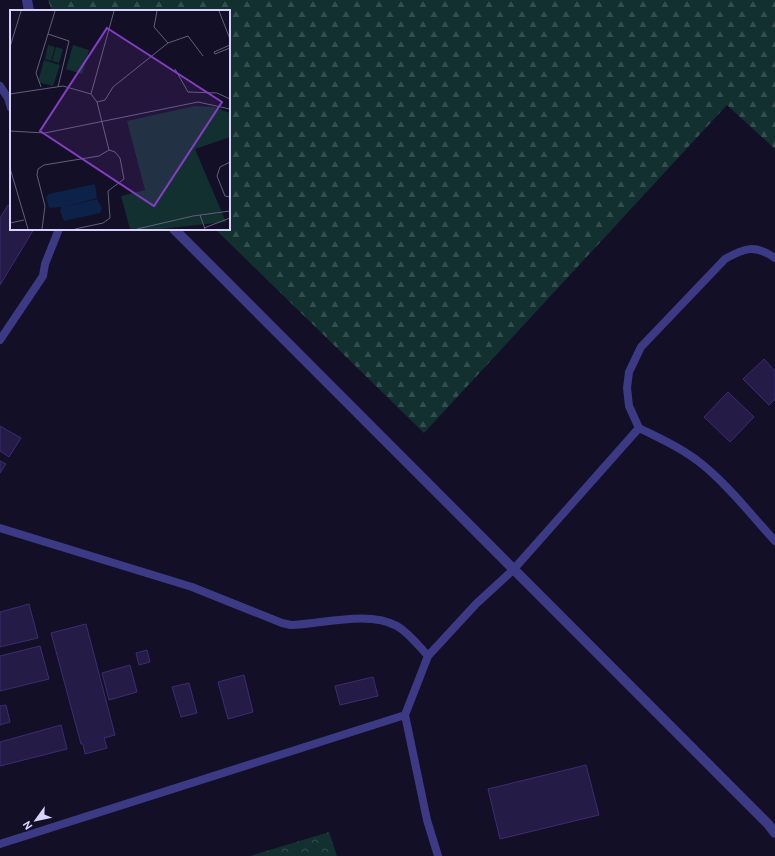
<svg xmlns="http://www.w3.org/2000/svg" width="775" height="856" font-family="Overpass,sans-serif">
<defs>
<pattern id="forest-firs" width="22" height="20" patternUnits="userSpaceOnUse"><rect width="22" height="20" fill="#12302f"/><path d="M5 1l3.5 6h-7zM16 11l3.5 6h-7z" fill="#344d4e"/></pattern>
<pattern id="park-crowns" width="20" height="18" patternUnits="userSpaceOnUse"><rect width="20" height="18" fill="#12302f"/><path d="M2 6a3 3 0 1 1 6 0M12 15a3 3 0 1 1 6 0" fill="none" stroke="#344d4e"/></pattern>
</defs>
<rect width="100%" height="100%" fill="#130f26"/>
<path fill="url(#forest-firs)" d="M48 0H775V149L727 105 424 433 215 229H229V11H52Z"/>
<path fill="url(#park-crowns)" d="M329 832 337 856H250Z"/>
<path fill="#241b47" stroke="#3b2d73" d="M8 205 11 207V229H34L0 285V218Z
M764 359 775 371V399L769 405 743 379Z
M728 392 754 417 730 442 704 417Z
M0 426 21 438 9 457 0 451Z
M0 461 6 464 0 473Z
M29 604 38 638 0 647V612Z
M86 624 115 735 104 738 107 748 85 754 83 744H81L51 633Z
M40 646 49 679 0 691V656Z
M147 650 150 662 139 665 136 653Z
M130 665 137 692 109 700 102 673Z
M244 675 253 712 228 719 218 682Z
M373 677 378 696 340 705 335 686Z
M189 683 197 713 181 717 172 687Z
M6 705 10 722 0 725V706Z
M61 725 67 749 0 766V742Z
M586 765 599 815 500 839 488 789Z"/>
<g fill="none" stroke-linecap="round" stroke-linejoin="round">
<path stroke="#3d3a85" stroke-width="8" d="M0 86 8 98 11 108
M775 258C755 244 744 248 725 259L641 347 629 372 627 388 629 406 639 428C661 439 684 449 703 465 729 486 752 516 775 541
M0 340 43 276 45 264 59 229
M0 528 192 587 282 623 291 625C322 624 369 610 397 626 409 633 418 645 428 656
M0 844 405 715
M438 856 427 820 405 715 428 656 476 604 513 570 639 428"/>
<path stroke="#3d3a85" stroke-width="10" d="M27 0 29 11
M174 229 768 824 775 833"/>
</g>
<g transform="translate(10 10)">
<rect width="220" height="220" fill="#130f26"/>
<path d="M185 96 204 97 220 103V127L185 139 216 212 150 219H120L111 186 135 180 117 111Z" fill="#12302f"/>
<path d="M63 35 79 40 72 64 56 59Z" fill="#12302f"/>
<path d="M38 35 45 37 41 51 35 49ZM46 37 53 39 49 53 42 51ZM34 50 50 55 43 76 28 72Z" fill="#12302f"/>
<path d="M85 174 87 188 54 197 87 189 92 198 90 203 54 211 50 201 52 197 39 198 36 187 39 184Z" fill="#0c2248"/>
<path fill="none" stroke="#625e7d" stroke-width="1" d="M147 1 144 17 158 33M209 1 220 29M38 24 59 31 48 77M220 35 204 42 205 44 220 38M0 37 11 1M165 59 178 82 207 83 220 89M31 77 26 63 45 1M0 84 53 76 81 84 87 92 99 140M81 84 104 1M87 92 95 90 103 77 158 33 178 26 193 46M0 121 35 123 188 92 220 99M220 152 210 157 207 166 215 186 220 187M0 158 18 219M190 205 195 219M0 213 14 210M194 218 220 208M32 219 35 196 27 165 28 159 34 155 89 146 99 140 105 142 110 148 114 169 98 181 100 208 93 213 65 219M127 219 183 206 220 201"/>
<path fill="#843dc5" fill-opacity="0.15" stroke="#843dc5" stroke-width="2" d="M97 18 212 92 144 196 30 121Z"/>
<rect width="220" height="220" fill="none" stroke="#d9d4ff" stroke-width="2"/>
</g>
<g transform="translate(36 820) rotate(237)" stroke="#130f26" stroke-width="3" paint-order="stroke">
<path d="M0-3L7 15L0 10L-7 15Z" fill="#d9d4ff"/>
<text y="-6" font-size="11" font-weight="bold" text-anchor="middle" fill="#d9d4ff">N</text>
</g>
</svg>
